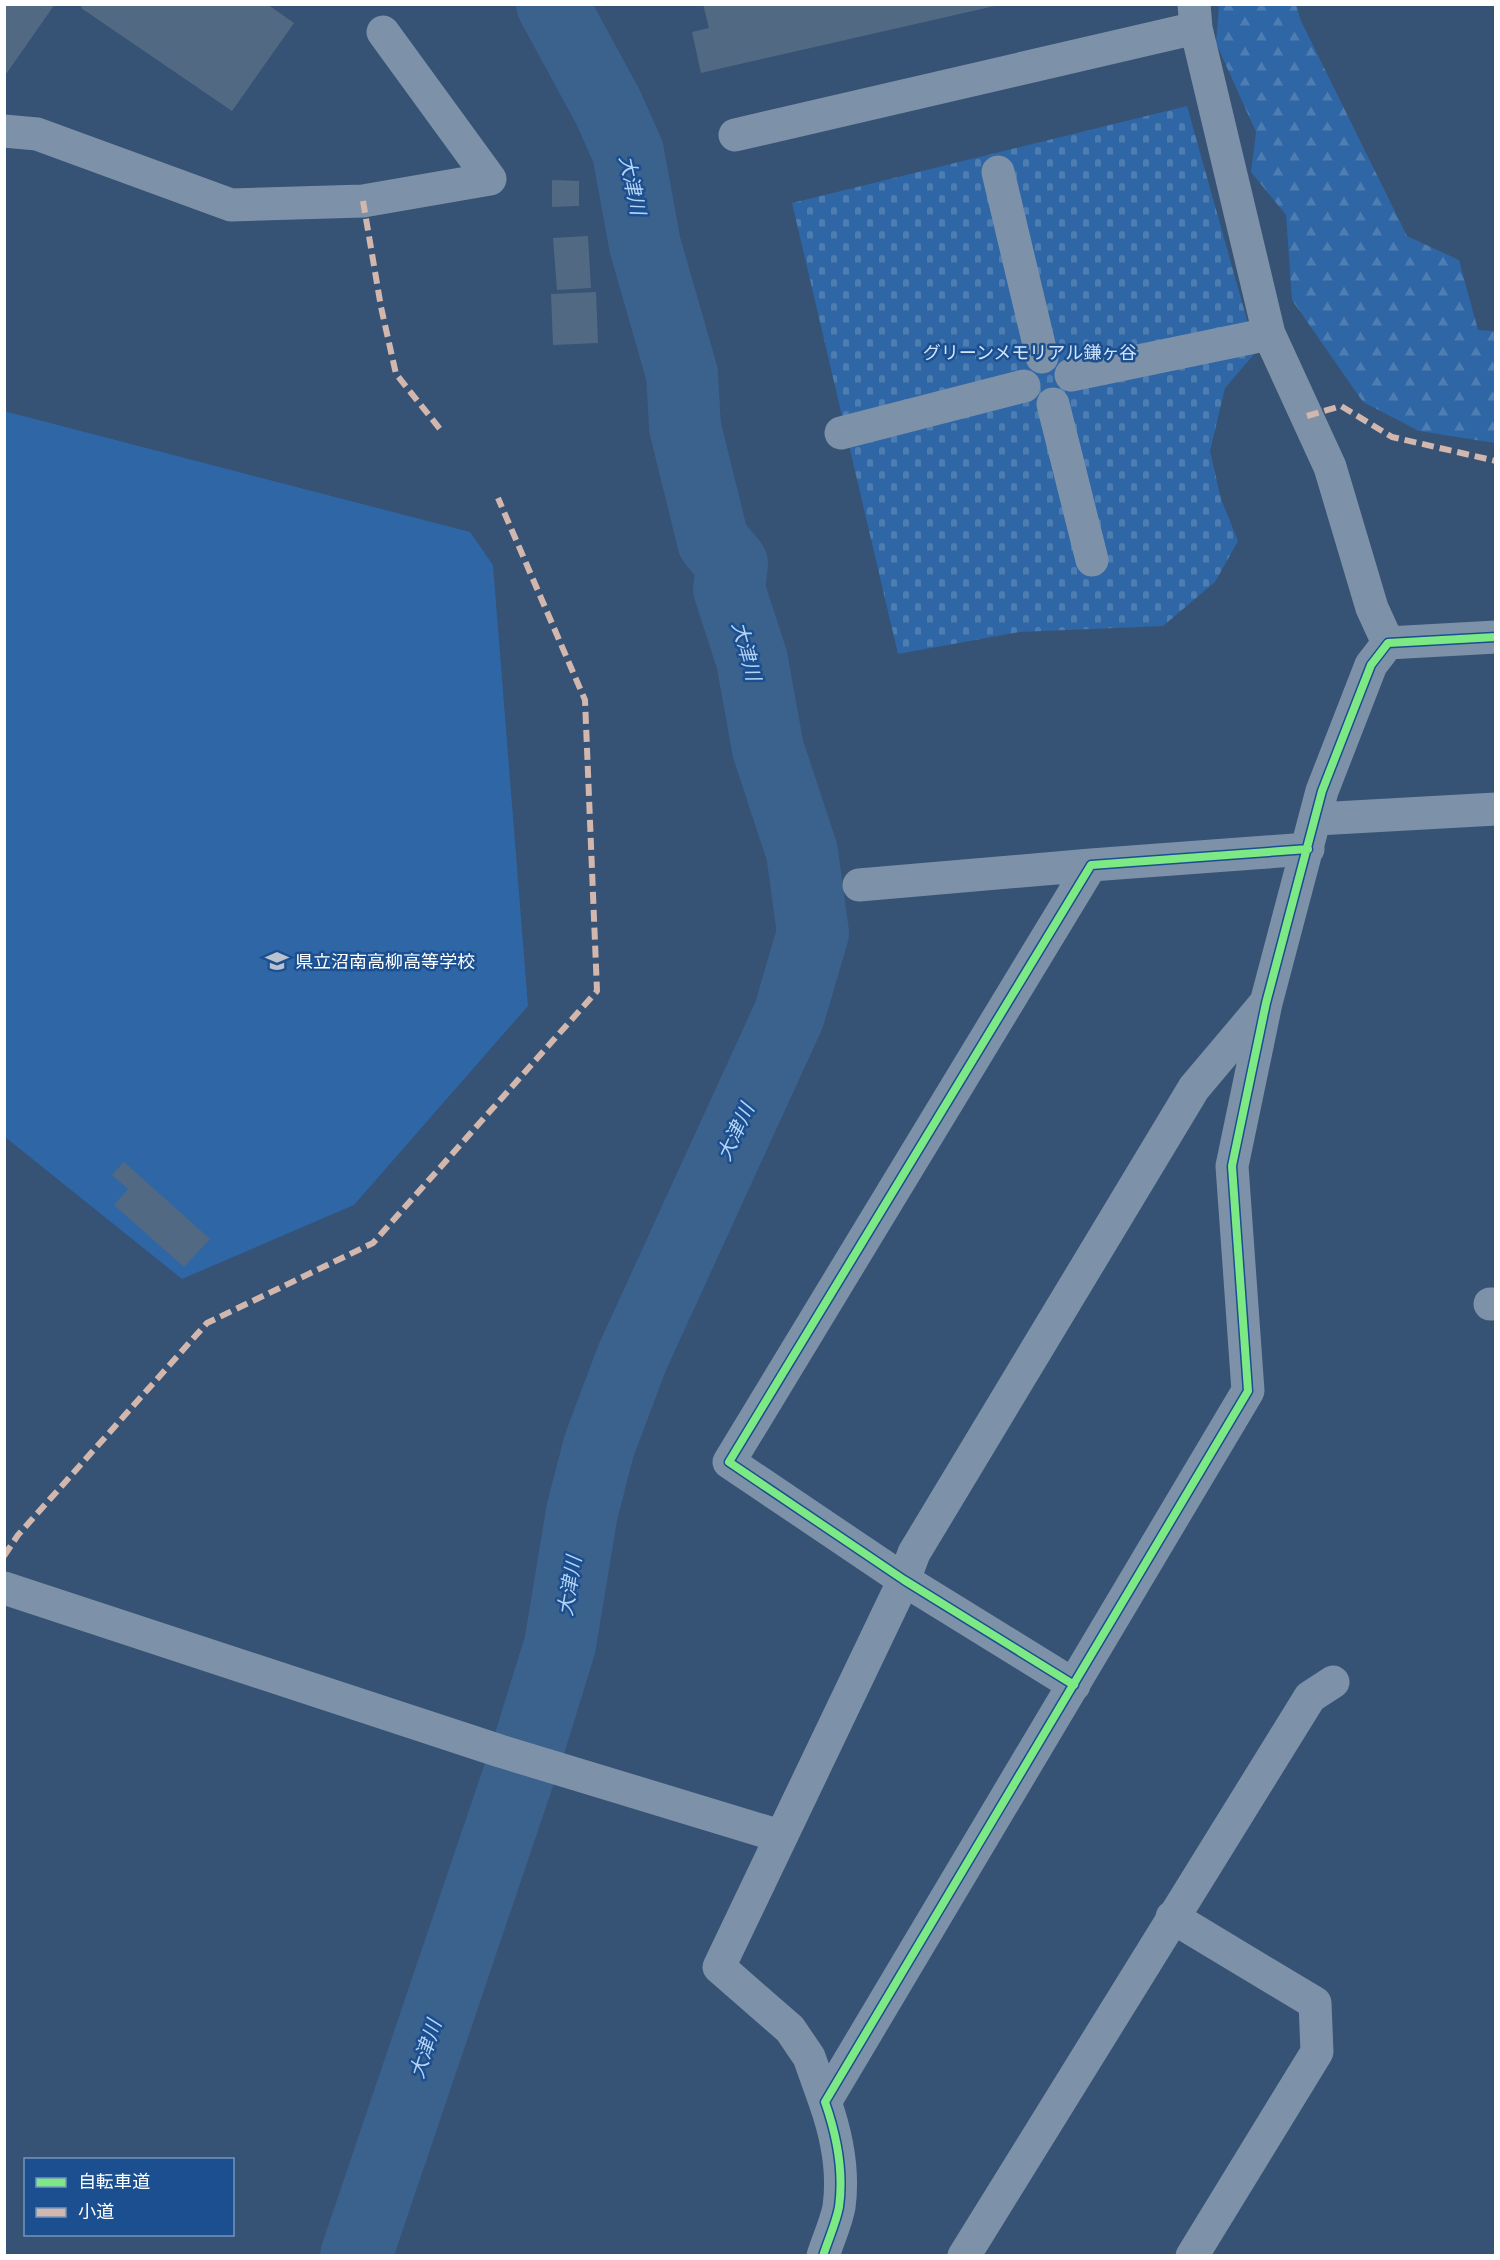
<svg xmlns="http://www.w3.org/2000/svg" width="1500" height="2260" font-family="Mulish,'Noto Sans JP',sans-serif">
<defs>
<pattern id="forest-firs" width="22" height="20" patternUnits="userSpaceOnUse" patternTransform="scale(1.5)"><rect width="22" height="20" fill="#2f66a5"/><path d="M5 1l3.5 6h-7zM16 11l3.5 6h-7z" fill="#4e7db2"/></pattern>
<pattern id="cemetery-stones" width="16" height="16" patternUnits="userSpaceOnUse" patternTransform="scale(1.5)"><rect width="16" height="16" fill="#2f66a5"/><path d="M2 7V4a2 2 0 0 1 4 0v3zM10 15v-3a2 2 0 0 1 4 0v3z" fill="#4e7db2"/></pattern>
</defs>
<rect width="100%" height="100%" fill="#365274"/>
<path fill="#2f66a5" d="M4 411 470 532 493 565 528 1006 354 1205 182 1279 5 1137Z"/>
<path fill="url(#forest-firs)" d="M1219 5H1296L1301 21 1407 236 1459 260 1478 330 1495 331V443L1419 431 1363 402 1292 300 1286 215 1251 172 1256 132 1216 43Z"/>
<path fill="url(#cemetery-stones)" d="M1187 106 1256 352 1225 388 1210 451 1221 499 1238 541 1215 582 1163 626 1020 632 898 654 792 203Z"/>
<g fill="none" stroke-linecap="round" stroke-linejoin="round">
<path stroke="#3b618d" stroke-width="72" d="M356 2256 530 1742 560 1645 582 1512 599 1446 632 1358 789 1015 813 933 802 852 768 749 752 660 729 589 732 564 713 541 685 427 682 374 645 245 628 152 608 107 552 4"/>
</g>
<path fill="#526984" d="M4 4H55L4 77Z
M83 4H267L294 23 232 111 81 8Z
M703 4H999V5L701 73 692 32 709 28Z
M552 180 579 181V206L552 207Z
M588 236 591 288 557 290 553 238Z
M596 292 598 343 553 345 551 294Z
M124 1162 210 1239 184 1267 114 1205 128 1189 112 1175Z"/>
<g fill="none" stroke-linecap="round" stroke-linejoin="round">
<path stroke="#7d92a8" stroke-width="33" d="M1194 4 1196 28 1269 334 1330 467 1372 608 1388 643
M4 131 37 134 231 205 363 201 490 179 383 32
M735 135 1196 28
M998 172 1042 357
M1071 375 1269 334
M1053 404 1092 560
M841 433 1024 386
M1317 819 1496 809
M859 885 1091 865
M1490 1304H1496
M4 1588 500 1751 780 1836
M1074 1685 904 1580 729 1462 1091 865 1308 849
M1172 1917 1315 2003 1317 2052 1192 2256
M825 2102 809 2057 790 2029 719 1967 904 1580 914 1553 1194 1088 1264 1005
M823 2256C828 2240 836 2223 839 2207 844 2171 837 2136 825 2102L1248 1391 1232 1166 1266 1003 1322 791 1371 665 1388 643 1496 637
M964 2256 1310 1697 1333 1682"/>
<path stroke="#d1b7ad" stroke-width="6" stroke-dasharray="12 6" stroke-linecap="butt" d="M363 201 381 307 396 374 440 429
M1307 416 1341 406 1392 437 1496 461
M4 1556 18 1535 207 1323 373 1243 597 991 585 700 498 498"/>
<g stroke="#1b4f8f" stroke-width="11">
<path id="cycleway" d="M1074 1685 904 1580 729 1462 1091 865 1308 849
M823 2256C828 2240 836 2223 839 2207 844 2171 837 2136 825 2102L1248 1391 1232 1166 1266 1003 1322 791 1371 665 1388 643 1496 637"/>
</g>
<use href="#cycleway" stroke="#7ce984" stroke-width="8"/>
</g>
<defs>
<g id="school-bare" transform="scale(1.8)"><path d="M0-5L7-2L0 1L-7-2ZM-4 1L0 2.5L4 1V4Q0 6-4 4Z" fill="#b9c2ce" stroke="#1b4f8f" stroke-width="2.5" paint-order="stroke"/></g>
</defs>
<g fill-rule="evenodd">
<use href="#school-bare" x="277" y="961"/>
</g>
<g text-anchor="middle" dominant-baseline="central" stroke-width="5" stroke-linejoin="round" paint-order="stroke">
<g font-size="18" fill="#cfe3fa" stroke="#1b4f8f">
<text x="1030" y="352">グリーンメモリアル鎌ヶ谷</text>
</g>
<g font-size="18" fill="#fff" stroke="#1b4f8f" text-anchor="start">
<text x="295" y="961">県立沼南高柳高等学校</text>
</g>
<g font-size="20" font-style="italic" fill="#b5d3f5" stroke="#1b4f8f">
<text transform="translate(633 185) rotate(78)">大津川</text>
<text transform="translate(747 651) rotate(75)">大津川</text>
<text transform="translate(735 1132) rotate(-65)">大津川</text>
<text transform="translate(569 1586) rotate(-81)">大津川</text>
<text transform="translate(425 2049) rotate(-72)">大津川</text>
</g>
</g>
<rect width="1500" height="2260" fill="none" stroke="#ffffff" stroke-width="12"/>
<rect x="24" y="2158" width="210" height="78" fill="#1b4f8f" stroke="#7695bc" stroke-width="1.5"/>
<rect x="36" y="2178" width="30" height="9" fill="#7ce984" stroke="#7695bc" stroke-width="1.5"/>
<text x="78" y="2188" font-size="18" fill="#ffffff">自転車道</text>
<rect x="36" y="2208" width="30" height="9" fill="#d1b7ad" stroke="#7695bc" stroke-width="1.5"/>
<text x="78" y="2218" font-size="18" fill="#ffffff">小道</text>
</svg>
